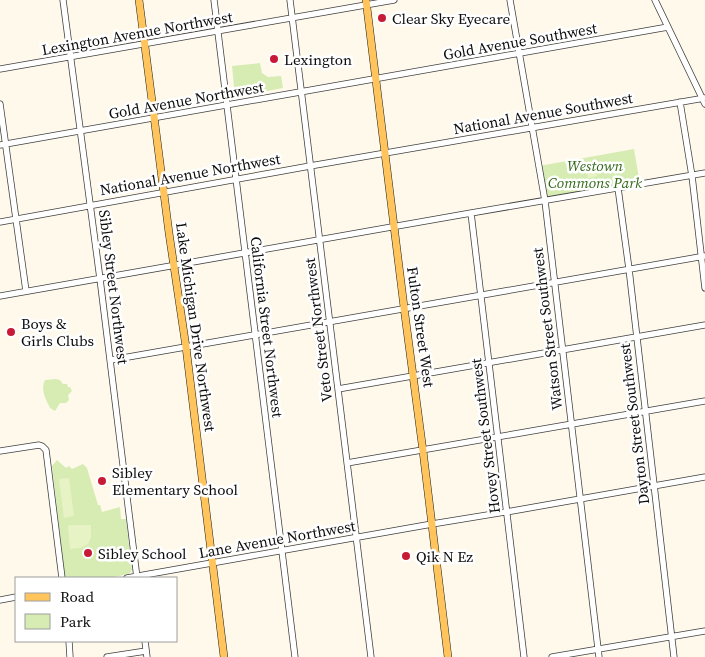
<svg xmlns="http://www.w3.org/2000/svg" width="705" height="657" font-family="'Source Serif 4',serif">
<rect width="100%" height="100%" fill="#fff9ec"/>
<path fill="#d7ecb3" d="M260 63 262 73 268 77 281 76 283 88 235 97 232 66Z
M634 149 640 184 545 201 539 166Z
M56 379 60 380 63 384H67L68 387H70L72 391 68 395 69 400 66 403H60L55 411 50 408C46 399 40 390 45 380Z
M57 460 66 468 69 466 72 469 83 464 87 468 98 505H100L102 512 120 507 121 519H126L132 570 129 574 109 578H65L52 466Z"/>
<path fill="#e8f3c5" d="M581 161 583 172 571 174 569 163Z
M595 163 597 176 588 178 586 164Z
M69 478 74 516 64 518 59 479Z
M69 525H91V537L88 544 80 548 70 549 68 527Z"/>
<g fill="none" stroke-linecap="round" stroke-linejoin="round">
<g stroke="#3f3f3f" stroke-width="7">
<path id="minor" d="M63 0 100 279 137 578
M214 0 295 657
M290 0 371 657
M510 0 545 201 599 657
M655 0 705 104
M0 69 394 0
M680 102 692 176 705 288
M0 104 26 291
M0 145 668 27
M618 188 629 269 674 657
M471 213 524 657
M0 222 310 166 705 98
M0 296 471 213 705 173
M111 360 705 256
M338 389 705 325
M0 451 39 445 42 446 46 450 62 578
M347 463 705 401
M127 578 432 524 512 511 705 477
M0 600 16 597
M69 641 70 657
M145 641 147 657
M107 657 146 651
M552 657 705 631"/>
</g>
<g stroke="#1d1d1d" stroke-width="8">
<path id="major" d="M139 0 169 233 186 347 224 657
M366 0 405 315 423 451 448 657"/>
</g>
<use href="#minor" stroke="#fff" stroke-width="5.5"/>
<use href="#major" stroke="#ffc55c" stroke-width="7"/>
</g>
<g fill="#c71a36" stroke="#fff" stroke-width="2">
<circle cx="382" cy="18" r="5"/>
<circle cx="274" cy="59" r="5"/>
<circle cx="11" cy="332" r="5"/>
<circle cx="102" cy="481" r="5"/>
<circle cx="88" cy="553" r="5"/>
<circle cx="406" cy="556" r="5"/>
</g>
<g text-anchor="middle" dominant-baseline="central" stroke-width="5" stroke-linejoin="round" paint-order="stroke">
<g font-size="15" fill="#0c0c0c" stroke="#fff" text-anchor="start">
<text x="392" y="18">Clear Sky Eyecare</text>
<text x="284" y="59">Lexington</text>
<text x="21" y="323">Boys &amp;<tspan x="21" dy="17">Girls Clubs</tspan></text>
<text x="112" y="472">Sibley<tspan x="112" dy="17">Elementary School</tspan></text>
<text x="98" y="553">Sibley School</text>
<text x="416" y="556">Qik N Ez</text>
</g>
<g font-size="15" fill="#0c0c0c" stroke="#fff">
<text transform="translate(137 33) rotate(-10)">Lexington Avenue Northwest</text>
<text transform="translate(520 41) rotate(-10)">Gold Avenue Southwest</text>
<text transform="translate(186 100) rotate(-10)">Gold Avenue Northwest</text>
<text transform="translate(543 113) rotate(-10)">National Avenue Southwest</text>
<text transform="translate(190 174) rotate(-10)">National Avenue Northwest</text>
<text transform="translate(114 287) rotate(83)">Sibley Street Northwest</text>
<text transform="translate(196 327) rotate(82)">Lake Michigan Drive Northwest</text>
<text transform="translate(267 327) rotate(83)">California Street Northwest</text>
<text transform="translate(421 327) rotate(82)">Fulton Street West</text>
<text transform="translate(547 329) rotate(-97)">Watson Street Southwest</text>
<text transform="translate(318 330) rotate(-97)">Veto Street Northwest</text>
<text transform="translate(634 424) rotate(-97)">Dayton Street Southwest</text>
<text transform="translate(485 436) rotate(-97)">Hovey Street Southwest</text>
<text transform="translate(277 539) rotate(-10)">Lane Avenue Northwest</text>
</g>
<g font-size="15" font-style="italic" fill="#326918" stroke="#fff">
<text x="595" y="165">Westown<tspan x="595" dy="17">Commons Park</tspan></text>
</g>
</g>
<rect x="15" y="577" width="162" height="65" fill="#ffffff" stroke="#9e9e9e"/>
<rect x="25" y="593" width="25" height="8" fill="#ffc55c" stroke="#9e9e9e"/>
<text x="60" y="602" font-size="15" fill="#0c0c0c">Road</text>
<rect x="25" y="614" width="25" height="15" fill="#d7ecb3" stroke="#9e9e9e"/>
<text x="60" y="627" font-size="15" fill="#0c0c0c">Park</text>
</svg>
